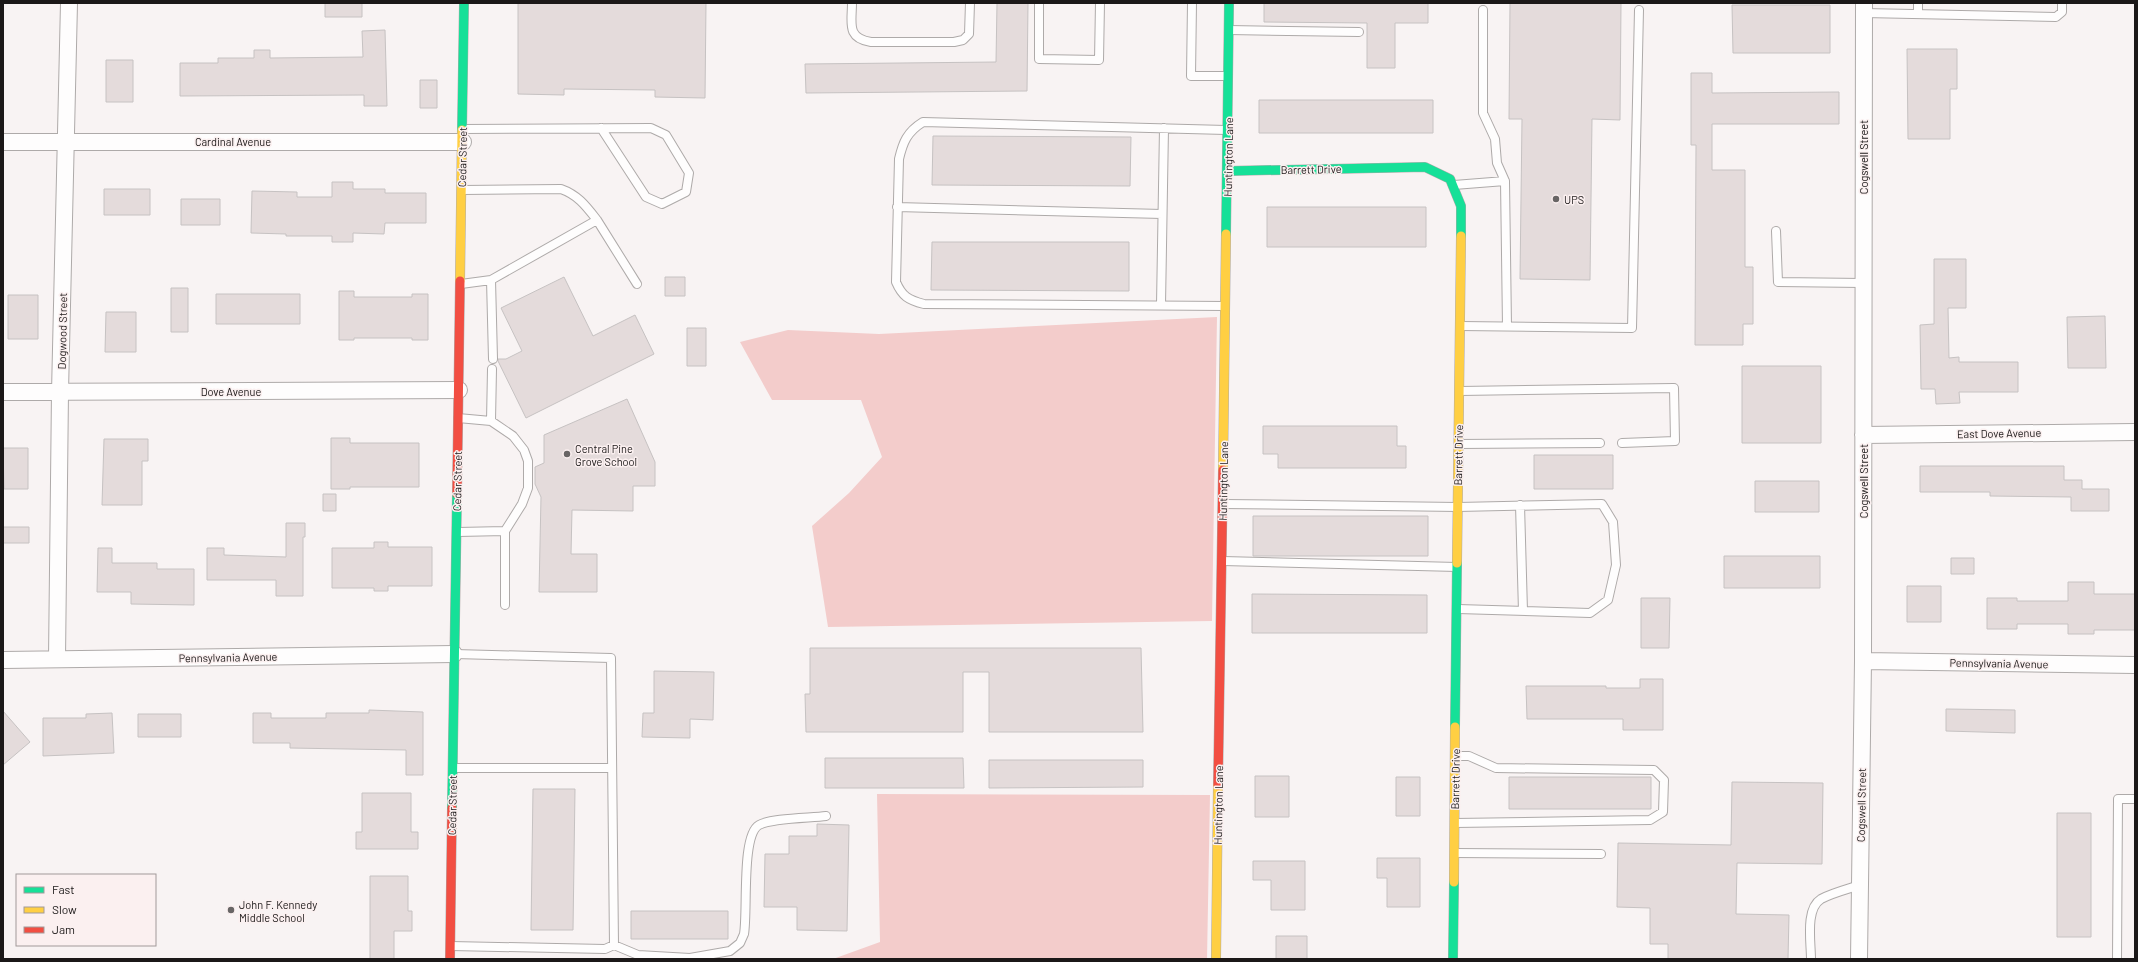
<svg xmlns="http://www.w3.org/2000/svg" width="2138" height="962" font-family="Barlow,sans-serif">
<rect width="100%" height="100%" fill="#f8f3f3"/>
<path fill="#f3cccb" d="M1217 317 1212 621 828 627 812 526 849 493 882 457 861 400H772L740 342 788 330 879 334Z
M877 794 1210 795 1207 959H833L880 942Z"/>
<path fill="#e4dbdb" stroke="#c6c2c2" d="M325 3H362V17H325Z
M518 3H706L705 98 655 97V90L564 89V95L518 94Z
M997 3H1028L1027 91 806 93 805 64 996 62Z
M1264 3H1428V23H1395V68H1367V23L1264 22Z
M1510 3H1621L1620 120 1592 119 1590 280 1520 279 1522 119H1509Z
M1732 5H1830V53H1733Z
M385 30 387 106H364V95L180 96V63H218V58H254V50H270V58L363 57 362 31Z
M1907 49H1957V89H1950V139H1908Z
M106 60H133V102H106Z
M1691 73H1712V93L1839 92V124H1712V170H1745V267H1753V324H1743V345H1695L1696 145H1691Z
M420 80H437V108H420Z
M1259 100H1433V133H1259Z
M933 136 1131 137 1130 186 932 185Z
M332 182H353V189H385V193H426V223H385L384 234 353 233V242H332V236H286V234L251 233 252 191 297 192V197H332Z
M104 189H150V215H104Z
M181 199H220V225H181Z
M1267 207H1426V247H1267Z
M932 242H1129V291L931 290Z
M1934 259H1966V308H1948L1949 358 1959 357V362H2018V392H1959L1960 403 1936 404 1935 389H1921L1920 325 1934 324Z
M564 277 593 336 635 315 654 354 526 418 498 361V359H506L522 351 501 308Z
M665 277H685V296H665Z
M171 288H188V332H171Z
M339 291H354V297H412V294H428V340H412V338H354V340H339Z
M216 294H300V324H216Z
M8 295H38V339H8Z
M106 312H136V352H105Z
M2105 316 2106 368H2068L2067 317Z
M687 328H706V366H687Z
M1742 366H1821V443H1742Z
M627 399 655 462V486H633V511L572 510 571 554H597V592H539L541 497 535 484V467L544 463V435Z
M1263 426H1397V446H1406V468H1278V454H1263Z
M331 438H350V443H419V487H350V489H331Z
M104 439H148V461H142V505H102Z
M3 448H28V489H4Z
M1534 455H1613V489H1534Z
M1920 466H2064V480H2082V489H2109V511H2071V497L1990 496V492H1920Z
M1755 481H1819V512H1755Z
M323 494H336V511H323Z
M1253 516H1428V556H1253Z
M286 523H305V537H303V596H276V580H207V548H224V555L286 557Z
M3 527H29V543H3Z
M374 542H388V547H432V586H388V591H374V588H332V548H374Z
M98 548H112V563H157V569H194V605L131 604V592H97Z
M1724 556H1820V588H1724Z
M1951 558H1974V574H1951Z
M2068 582H2094V594H2135V630H2094V634H2068V624H2017V629H1987V598H2017V601H2068Z
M1907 586H1941V622H1907Z
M1252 594 1427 595V633H1252Z
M1641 598H1670L1669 648H1641Z
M810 648H1141L1143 732H989V672H963V732H806L805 694H810Z
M654 671 714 672 713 720 690 719V738L642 737 643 713H654Z
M1640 679H1663V730H1623V719H1527L1526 686H1606V688H1640Z
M1946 709 2015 710V733L1946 731Z
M369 710 423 712V775H406V750L290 748V743H253V713H271V718H326V713H369Z
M3 711 30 742 3 765Z
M112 713 114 753 43 756V718H86V714Z
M138 714H181V737H138Z
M825 758H963L964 788H825Z
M989 760H1143V787L989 788Z
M1255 776H1289V817H1255Z
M1396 777H1420V816H1396Z
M1509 777H1651V809H1509Z
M1732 782 1823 783 1822 864 1737 863 1736 914 1789 915 1788 959H1668V944H1650V908L1617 907 1618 843 1731 845Z
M533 789H575L573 930H531Z
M362 793H411V832H418V849H356V832H362Z
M2057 813H2091V937H2057Z
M817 824 849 825 847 931 797 930V907H764L765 854H789V836H817Z
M1377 858H1420V907H1387V878H1377Z
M1253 861H1305V910H1271V880H1253Z
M370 876H408V911H412V931H394V959H370Z
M631 911H728V939H631Z
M1276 936H1307V959H1276Z"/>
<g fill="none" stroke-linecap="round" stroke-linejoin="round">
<g stroke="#aeaaa9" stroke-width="10">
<path id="lane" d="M852 3C852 23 846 38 871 42H954L963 40 969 34 970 3
M1039 3V59L1099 60 1100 3
M1192 3 1191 76H1227
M1483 10V113L1495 139 1497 163 1505 181 1507 326
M1864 13 2056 17 2062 12V3
M1918 14V3
M1229 30 1359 32
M463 129 651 128 666 135 689 173 686 192 662 204 646 197 601 128
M1454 185 1505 181
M897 207 1162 214
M597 220 637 284
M1776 231 1778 282 1863 283
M491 280 493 359
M461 284 491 280 597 220C586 206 578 195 561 189L463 190
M1161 305 1164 128
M1225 306 924 304C908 300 902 296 896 282L899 159C903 142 907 132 923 122L1226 130
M1461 326 1632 328 1639 10
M1460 391 1674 388 1675 441 1622 443
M458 418 491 421 513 436 524 450 528 461V488L522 504 505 531V605
M491 421 492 369
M1459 444 1600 443
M1224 504 1458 507 1602 504 1613 522 1616 565 1608 600 1590 613 1458 609
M1520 505 1523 611
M458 532 505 531
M1223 561 1457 567
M453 768H612
M1455 823 1650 820 1663 812 1664 780 1654 770 1496 768 1469 756H1457
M1455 853 1601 854
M614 945 638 955 690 958 730 951 740 943 744 934C748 911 741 835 759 825 771 818 811 818 826 816
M451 946 605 949 614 945 611 658 455 654
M1811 959C1811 942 1805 909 1821 899 1832 893 1848 889 1860 885
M2117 959 2118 799H2135"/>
</g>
<g stroke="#aeaaa9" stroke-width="18">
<path id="street" d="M3 142H463
M3 392 459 390
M1863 435 2135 432
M57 659 60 392 69 3
M3 660 454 654
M1863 661 2135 665
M1859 959 1863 661 1864 3"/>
</g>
<g stroke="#aeaaa9" stroke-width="10">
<path id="fast" d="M462 130 464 3
M1228 171 1425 167 1450 179 1461 206V236
M1226 234 1229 3
M1455 727 1457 563
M452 808 457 494
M1453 959 1454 882"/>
</g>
<g stroke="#aeaaa9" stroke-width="10">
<path id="slow" d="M460 281 462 130
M1223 470 1226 234
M1457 563 1461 236
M1454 882 1455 727
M1216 959 1218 785"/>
</g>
<g stroke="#aeaaa9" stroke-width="10">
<path id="jam" d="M457 494 460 281
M1218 785 1223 470
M450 959 452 808"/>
</g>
<use href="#lane" stroke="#fefdfd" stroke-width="8"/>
<use href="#street" stroke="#fefdfd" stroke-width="16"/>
<use href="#fast" stroke="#16e098" stroke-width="9"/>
<use href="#slow" stroke="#ffcf43" stroke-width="9"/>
<use href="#jam" stroke="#f24e42" stroke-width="9"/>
</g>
<g fill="#686565" stroke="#fbf0f0" stroke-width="1.5">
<circle cx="1556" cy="199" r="4"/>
<circle cx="567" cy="454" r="4"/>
<circle cx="231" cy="910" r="4"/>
</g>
<g text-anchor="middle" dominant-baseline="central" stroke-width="3" stroke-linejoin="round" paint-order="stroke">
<g font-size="11" fill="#1b1818" stroke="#fbf0f0">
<text x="233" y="141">Cardinal Avenue</text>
<text transform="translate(462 157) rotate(-89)">Cedar Street</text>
<text transform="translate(1228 157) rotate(-89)">Huntington Lane</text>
<text transform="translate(1863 157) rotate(-90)">Cogswell Street</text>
<text transform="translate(1311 169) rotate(-1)">Barrett Drive</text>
<text transform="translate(62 331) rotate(-89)">Dogwood Street</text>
<text x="231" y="391">Dove Avenue</text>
<text transform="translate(1999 433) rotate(-1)">East Dove Avenue</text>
<text transform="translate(1458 455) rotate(-89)">Barrett Drive</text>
<text transform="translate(457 481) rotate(-89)">Cedar Street</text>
<text transform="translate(1223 481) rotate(-89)">Huntington Lane</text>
<text transform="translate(1863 481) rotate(-90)">Cogswell Street</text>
<text transform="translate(228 657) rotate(-1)">Pennsylvania Avenue</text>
<text transform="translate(1999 663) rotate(1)">Pennsylvania Avenue</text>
<text transform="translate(1455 779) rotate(-89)">Barrett Drive</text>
<text transform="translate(452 805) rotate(-89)">Cedar Street</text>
<text transform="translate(1218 805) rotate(-89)">Huntington Lane</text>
<text transform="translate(1861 805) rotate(-89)">Cogswell Street</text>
</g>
<g font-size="11" fill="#1b1818" stroke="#fbf0f0" text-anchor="start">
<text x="1564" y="199">UPS</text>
<text x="575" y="448">Central Pine<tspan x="575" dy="13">Grove School</tspan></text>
<text x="239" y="904">John F. Kennedy<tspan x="239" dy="13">Middle School</tspan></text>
</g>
</g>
<rect width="2138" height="962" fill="none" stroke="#1b1818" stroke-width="8"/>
<rect x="16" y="874" width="140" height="72" fill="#fbf0f0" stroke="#a19a9a"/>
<rect x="24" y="887" width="20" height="6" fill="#16e098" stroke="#a19a9a"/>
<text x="52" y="894" font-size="12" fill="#1b1818">Fast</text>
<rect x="24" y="907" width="20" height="6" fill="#ffcf43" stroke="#a19a9a"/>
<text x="52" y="914" font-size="12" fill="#1b1818">Slow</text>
<rect x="24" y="927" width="20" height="6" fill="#f24e42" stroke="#a19a9a"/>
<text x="52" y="934" font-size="12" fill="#1b1818">Jam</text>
</svg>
